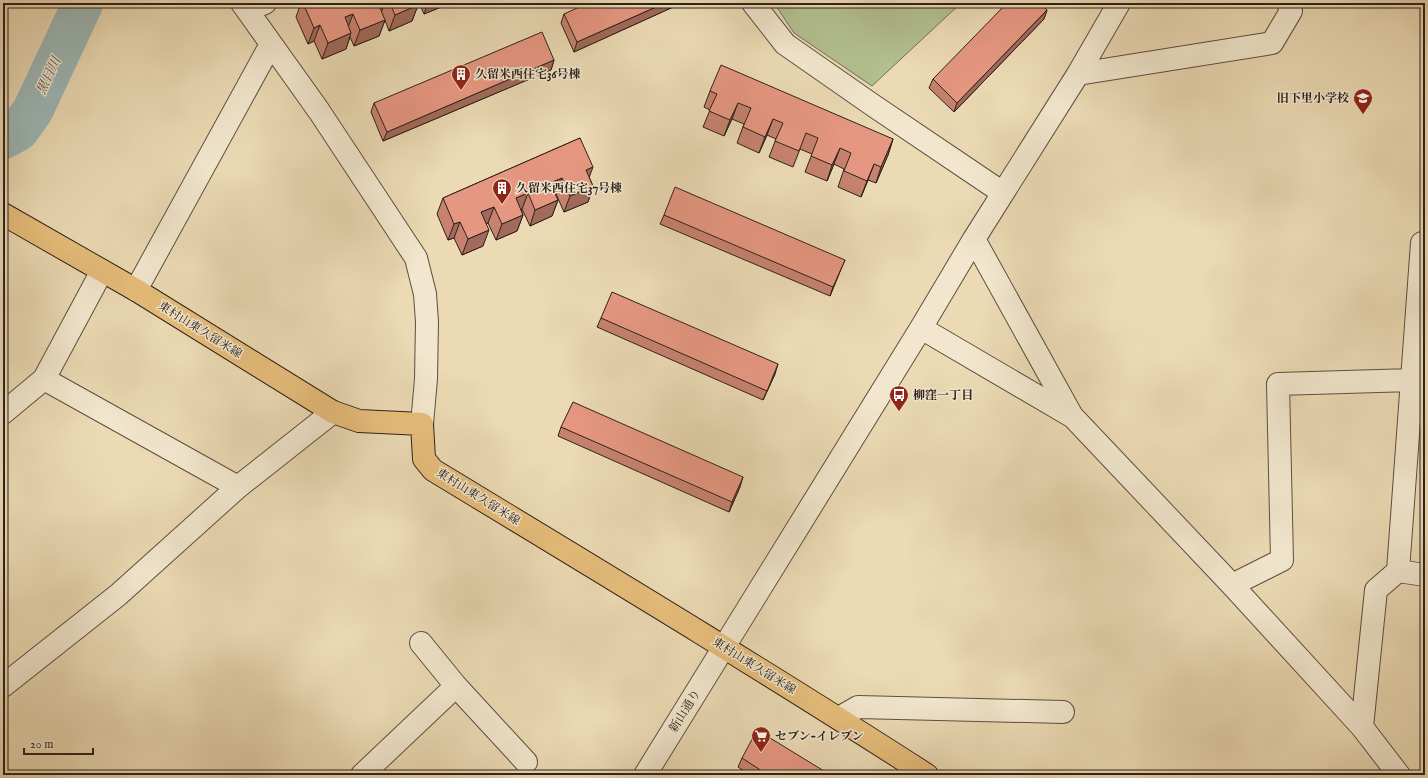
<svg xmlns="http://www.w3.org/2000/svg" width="1428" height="778" font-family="'IM FELL English','Noto Serif JP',serif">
<rect width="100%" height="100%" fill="#ebdab4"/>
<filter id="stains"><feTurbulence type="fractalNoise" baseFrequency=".005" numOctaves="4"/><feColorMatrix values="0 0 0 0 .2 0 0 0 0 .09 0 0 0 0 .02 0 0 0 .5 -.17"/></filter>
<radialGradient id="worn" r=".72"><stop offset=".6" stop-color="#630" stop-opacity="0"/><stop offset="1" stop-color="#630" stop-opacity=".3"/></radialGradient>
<path fill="#b3c090" stroke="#707056" d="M774 3H961L872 86 794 33Z"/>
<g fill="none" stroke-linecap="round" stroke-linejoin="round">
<path stroke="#9cb8b8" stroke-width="41" d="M3 139 18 131 33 110 83 3"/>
<g stroke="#5c4f42" stroke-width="24">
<path id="minor" d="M242 3 319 111 416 258 425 294 427 322 426 379 422 424
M753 3 785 44 874 106 1003 193
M247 10 265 3
M1078 74 1272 43 1291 11 1288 3
M974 239 1072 416
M136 290 271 44
M921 328 1073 417 1232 585 1362 727 1399 775
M44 379 238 487
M3 413 44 379 102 271
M1398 571 1422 243 1425 244
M1232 585 1282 560 1278 384 1412 380
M421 643 456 686 526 762
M3 686 118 595 238 487 333 412
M839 718 858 707 1063 712
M1362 727 1376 590 1398 571 1425 575
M362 775 456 686
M645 775 921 328 974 239 1078 74 1119 3"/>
</g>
<g stroke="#2d211c" stroke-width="24">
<path id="major" d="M3 214 136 290 333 412 359 421 422 424 424 459 433 470C598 570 764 670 927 775"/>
</g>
<use href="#minor" stroke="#f2e7ce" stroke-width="22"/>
<use href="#major" stroke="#e6bd7a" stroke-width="22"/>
</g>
<path fill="#c6826f" stroke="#2d211c" d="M301 3H417L418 5 412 21 389 31 385 20 379 36 354 46 350 37 346 49 322 59 314 41 308 44 296 17Z
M419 3H446V5L424 14Z
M682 3 574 52 561 23 564 14Z
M1047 10 1044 19 954 112 929 88 933 79Z
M554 60 551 70 383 141 371 112 374 103Z
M710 91 893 139 888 155 876 183 868 180 861 197 838 187 844 169 834 164 827 181 805 172 812 154 800 149 793 167 769 157 776 139 767 135 759 153 737 143 744 124 732 119 724 136 703 127 710 110 704 107Z
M580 138 589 177 593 186 588 202 564 212 556 194 555 195 558 200 552 216 530 226 522 209H521L523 215 517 231 496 240 488 223 486 224 483 246 462 255 454 238 448 240 437 214 443 198Z
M664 215 841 269 830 296 660 224Z
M601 318 775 374 763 400 597 327Z
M561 427 740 487 729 512 558 436Z
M742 758 823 775H750L738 767Z"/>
<path fill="#a16a5a" stroke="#2d211c" d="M377 3H385L381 13Z
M428 3H446V5L424 14Z
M665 3H682L574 52 577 42Z
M418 5 412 21 389 31 395 15Z
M1047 10 1044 19 954 112 957 103Z
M353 14 347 30 345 17Z
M385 20 379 36 354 46 360 30Z
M320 25 314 41 308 44 314 28Z
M351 33 346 49 322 59 328 43Z
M554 60 551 70 383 141 387 132Z
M738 103 732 119 724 136 730 120Z
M773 119 767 135 759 153 765 137Z
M893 139 888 155 876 183 881 167Z
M840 148 834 164 827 181 832 165Z
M874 164 868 180 861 197 867 181Z
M593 167 587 183 586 170Z
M562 178 556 194 544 200 550 183Z
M593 186 588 202 564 212 570 196Z
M528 193 522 209 510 214 516 198Z
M558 200 552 216 530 226 535 210Z
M494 207 488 223 475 228 481 212Z
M523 215 517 231 496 240 502 224Z
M460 222 454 238 448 240 454 224Z
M489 230 483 246 462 255 468 239Z
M845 260 841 269 830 296 833 287Z
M778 364 775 374 763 400 767 391Z
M743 477 740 487 729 512 732 502Z"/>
<path fill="#e69781" stroke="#2d211c" d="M303 3H378L385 20 360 30 353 14 345 17 351 33 328 43 320 25 314 28Z
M390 3H417L418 5 395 15Z
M588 3H665L577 42 564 14Z
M1007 3H1040L1047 10 957 103 933 79Z
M542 32 554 60 387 132 374 103Z
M721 65 893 139 881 167 874 164 867 181 844 171 851 153 840 148 832 165 811 156 818 138 806 133 799 151 775 141 783 123 773 119 765 137 743 127 751 108 738 103 730 120 709 111 717 94 710 91Z
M580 138 593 167 586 170 593 186 570 196 562 178 550 183 558 200 535 210 528 193 516 198 523 215 502 224 494 207 481 212 489 230 468 239 460 222 454 224 443 198Z
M675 187 845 260 833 287 664 215Z
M612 292 778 364 767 391 601 318Z
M573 402 743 477 732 502 561 427Z
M757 730 824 771 822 775H768L742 758Z"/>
<defs>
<g id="building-pin" transform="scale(1)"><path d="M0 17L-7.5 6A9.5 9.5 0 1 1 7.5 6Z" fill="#8f2418" stroke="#f2e7ce"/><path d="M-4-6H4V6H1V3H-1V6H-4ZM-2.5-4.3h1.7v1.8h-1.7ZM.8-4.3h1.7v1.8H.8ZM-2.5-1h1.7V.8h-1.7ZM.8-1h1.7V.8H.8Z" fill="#fff"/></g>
<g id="school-pin" transform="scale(1)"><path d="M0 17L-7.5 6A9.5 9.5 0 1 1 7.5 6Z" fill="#8f2418" stroke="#f2e7ce"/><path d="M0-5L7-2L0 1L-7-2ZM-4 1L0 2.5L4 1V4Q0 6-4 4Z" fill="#fff"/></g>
<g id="bus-pin" transform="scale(1)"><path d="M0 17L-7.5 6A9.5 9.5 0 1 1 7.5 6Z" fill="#8f2418" stroke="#f2e7ce"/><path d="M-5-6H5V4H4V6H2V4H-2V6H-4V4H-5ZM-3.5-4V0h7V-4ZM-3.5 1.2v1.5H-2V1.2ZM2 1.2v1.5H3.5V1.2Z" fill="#fff"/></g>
<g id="supermarket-pin" transform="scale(1)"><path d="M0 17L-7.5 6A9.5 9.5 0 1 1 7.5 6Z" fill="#8f2418" stroke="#f2e7ce"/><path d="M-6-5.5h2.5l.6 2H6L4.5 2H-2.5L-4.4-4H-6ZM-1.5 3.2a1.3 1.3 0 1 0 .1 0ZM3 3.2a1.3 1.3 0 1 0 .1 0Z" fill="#fff"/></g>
</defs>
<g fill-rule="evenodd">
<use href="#building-pin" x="461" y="74"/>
<use href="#school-pin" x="1363" y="98"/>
<use href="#building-pin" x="502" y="188"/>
<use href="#bus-pin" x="899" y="395"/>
<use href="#supermarket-pin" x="761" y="736"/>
</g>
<g text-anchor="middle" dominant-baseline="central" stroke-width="3" stroke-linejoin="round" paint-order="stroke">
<g font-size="12" font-weight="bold" fill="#2d211c" stroke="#f2e7ce" text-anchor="start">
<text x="475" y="74">久留米西住宅36号棟</text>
<text x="1349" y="98" text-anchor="end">旧下里小学校</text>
<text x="516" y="188">久留米西住宅37号棟</text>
<text x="913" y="395">柳窪一丁目</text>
<text x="775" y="736">セブン-イレブン</text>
</g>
<g font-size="12" fill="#2d211c" stroke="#f2e7ce">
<text transform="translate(200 330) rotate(32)">東村山東久留米線</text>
<text transform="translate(478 497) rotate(32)">東村山東久留米線</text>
<text transform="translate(754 666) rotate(32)">東村山東久留米線</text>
<text transform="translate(685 711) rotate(-58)">新山通り</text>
</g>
<g font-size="13" font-style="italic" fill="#4e4e4b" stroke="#f2e7ce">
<text transform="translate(49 76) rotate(-65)">黒目川</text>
</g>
</g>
<rect width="1428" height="778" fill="none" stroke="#ebdab4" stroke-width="16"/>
<rect x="4" y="4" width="1420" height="770" fill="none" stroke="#2d211c" stroke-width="2"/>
<rect x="8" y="8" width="1412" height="762" fill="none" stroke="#2d211c"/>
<path d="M24 748v6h69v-6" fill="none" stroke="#2d211c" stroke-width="2"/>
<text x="30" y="748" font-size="12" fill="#2d211c" stroke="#f2e7ce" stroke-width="3" paint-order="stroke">20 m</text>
<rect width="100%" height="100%" filter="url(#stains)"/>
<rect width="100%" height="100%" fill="url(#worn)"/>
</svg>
